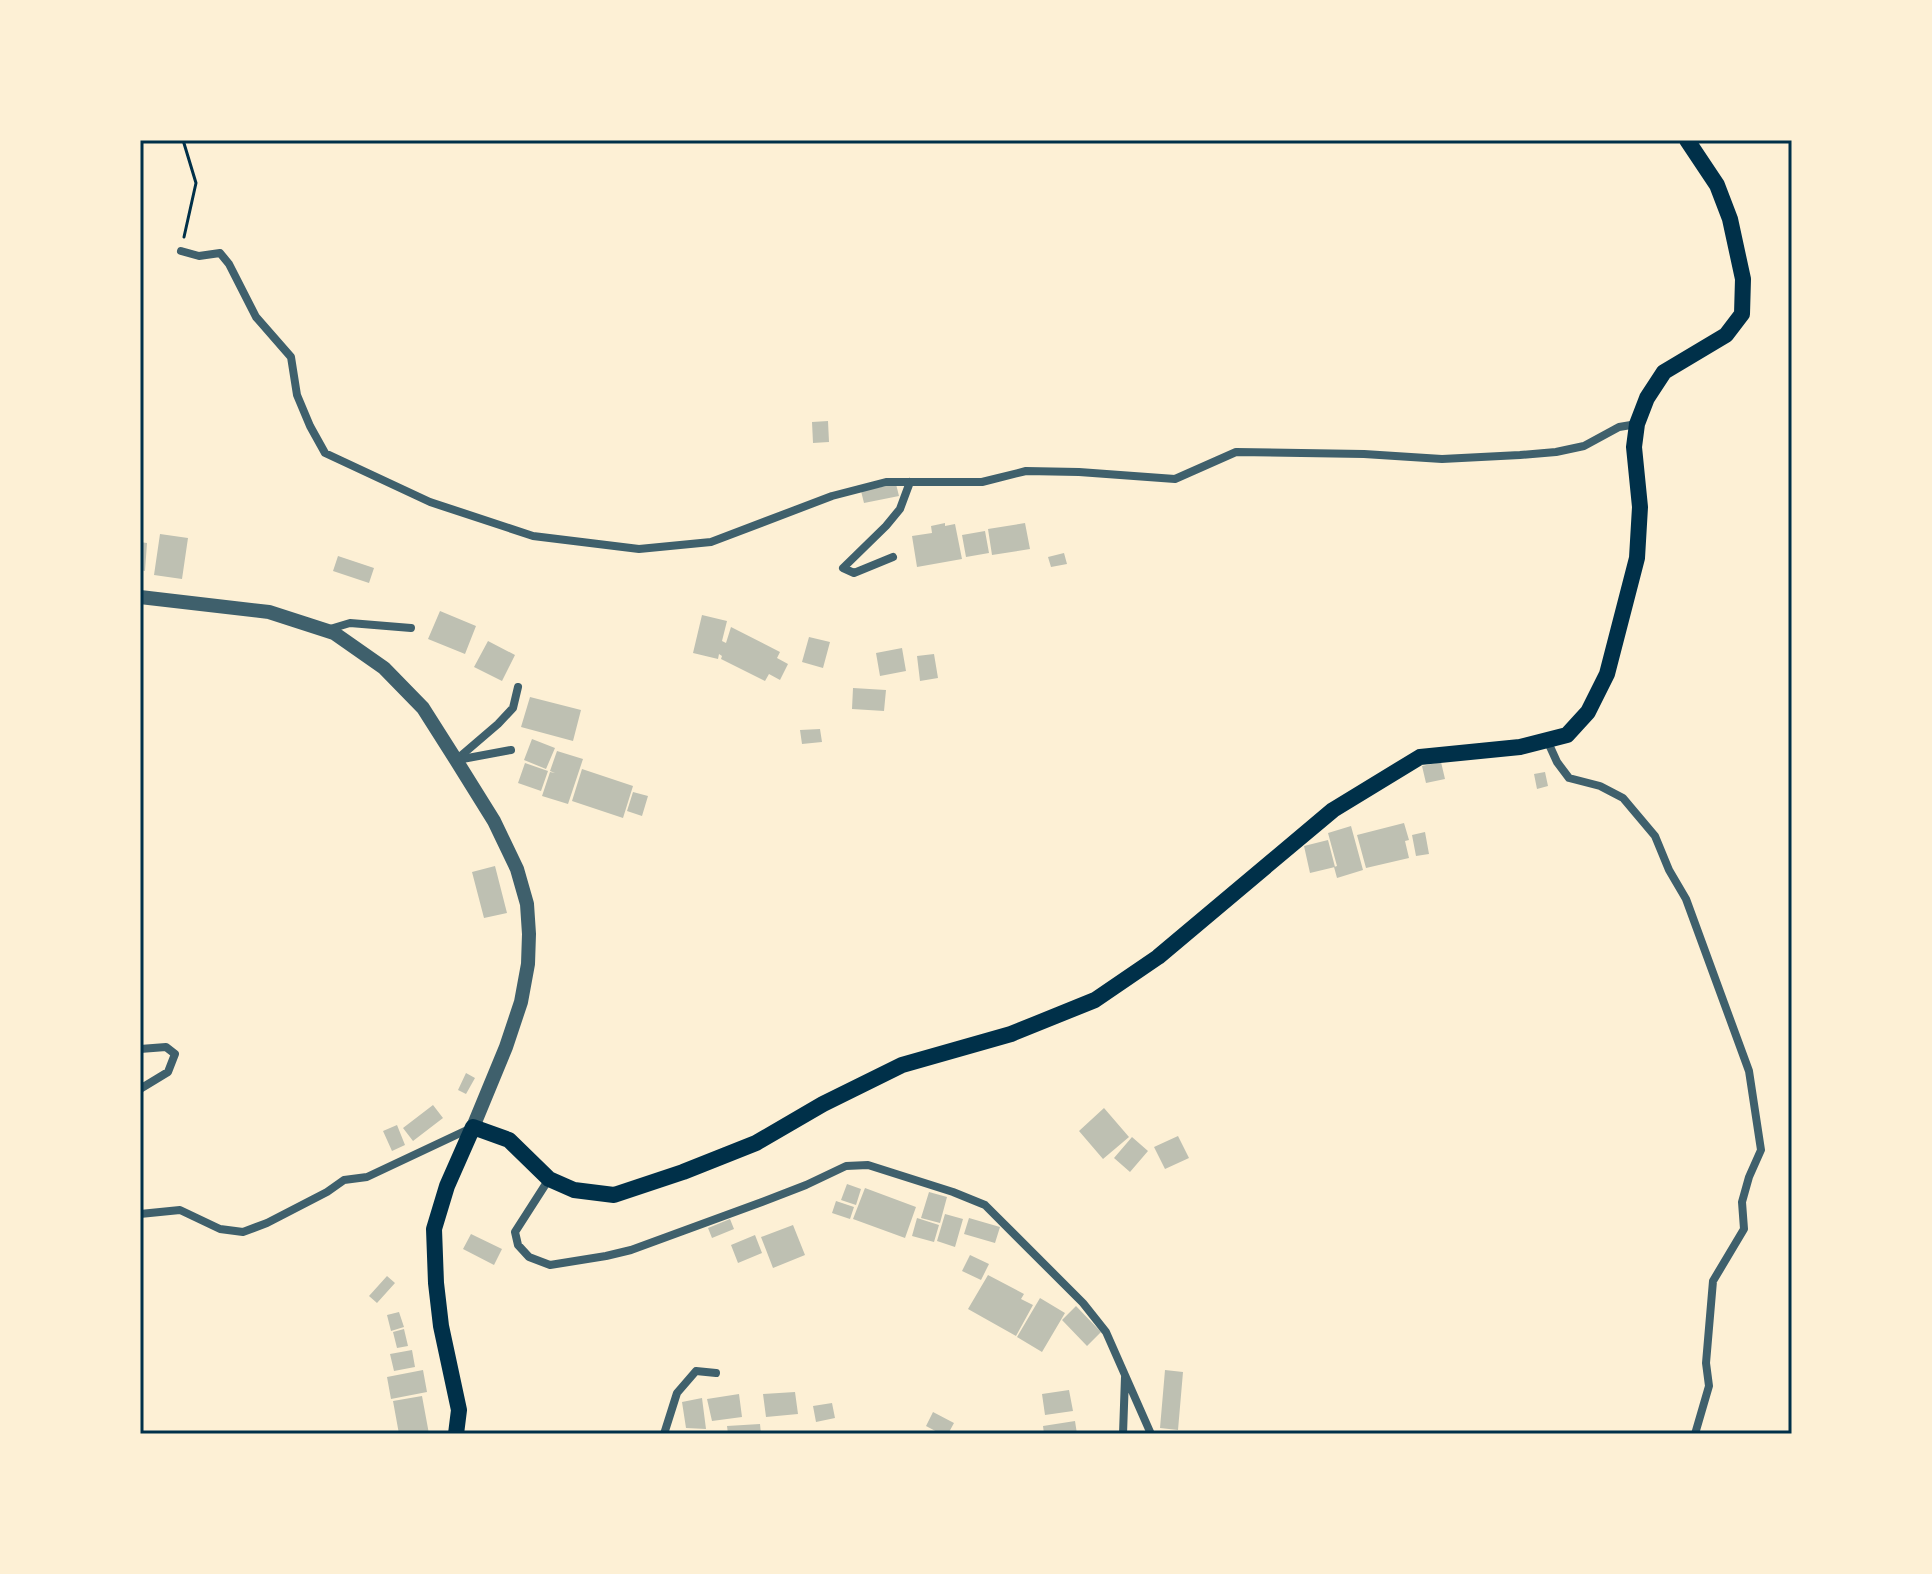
<svg xmlns="http://www.w3.org/2000/svg" width="1932" height="1574" font-family="'Alegreya Sans',sans-serif">
<rect width="100%" height="100%" fill="#fdf0d5"/>
<path fill="#bec0b2" d="M828 421 829 442 813 443 812 422Z
M896 484 899 496 864 503 861 491Z
M945 523V526L955 524 962 559 917 567 912 536 932 533 931 526Z
M1025 523 1030 549 992 555 988 529Z
M985 531 989 553 966 557 962 535Z
M160 534 188 538 182 579 154 575Z
M140 542 147 543 145 571 140 570Z
M1064 553 1067 564 1051 567 1048 557Z
M338 556 374 568 369 583 333 571Z
M440 611 476 626 465 654 428 639Z
M702 615 727 621 722 641 726 643 731 627 780 652 777 658 788 664 780 680 769 674 765 681 721 659 722 656 719 654 718 659 693 653Z
M809 637 830 642 823 668 802 662Z
M488 641 515 655 502 681 474 667Z
M902 648 906 671 880 676 876 653Z
M934 654 938 678 920 681 917 656Z
M853 688 886 690 884 711 852 709Z
M530 697 581 710 573 741 521 727Z
M820 729 822 742 802 744 800 730Z
M532 739 555 748 546 769 524 760Z
M557 751 583 759 568 804 542 796 550 772 555 773 550 771Z
M1441 762 1445 779 1426 783 1422 766Z
M525 763 548 771 541 791 518 783Z
M582 769 633 786 623 818 572 801Z
M1545 772 1548 786 1537 789 1534 774Z
M633 792 648 796 642 816 627 811Z
M1404 823 1409 840 1405 841 1409 858 1366 868 1357 835Z
M1351 826 1363 870 1337 878 1334 867 1337 866 1328 833Z
M1425 832 1429 854 1416 856 1412 835Z
M1328 840 1335 867 1310 873 1304 846Z
M495 866 507 913 484 918 472 872Z
M466 1073 475 1078 466 1094 458 1090Z
M433 1105 443 1118 413 1141 403 1128Z
M1104 1108 1129 1137 1103 1159 1079 1131Z
M397 1125 405 1145 392 1151 383 1131Z
M1178 1136 1189 1158 1165 1169 1154 1147Z
M1132 1137 1148 1151 1130 1172 1114 1158Z
M847 1184 861 1189 856 1205 841 1200Z
M865 1188 916 1207 905 1238 853 1219Z
M929 1192 947 1197 940 1223 921 1218Z
M836 1201 854 1207 850 1219 832 1213Z
M945 1214 963 1219 955 1247 937 1241Z
M917 1218 939 1225 934 1242 912 1236Z
M969 1218 1000 1227 995 1243 964 1234Z
M730 1219 734 1229 712 1238 708 1228Z
M793 1225 805 1255 773 1268 761 1237Z
M471 1234 502 1249 494 1265 463 1249Z
M755 1235 762 1253 738 1263 731 1245Z
M970 1255 989 1264 981 1280 962 1271Z
M988 1275 1024 1294 1021 1299 1033 1305 1016 1336 968 1309Z
M387 1276 395 1283 377 1303 369 1296Z
M1040 1298 1065 1313 1042 1352 1017 1337Z
M1076 1306 1101 1332 1087 1346 1062 1320Z
M399 1312 404 1327 391 1331 387 1315Z
M404 1329 408 1346 397 1348 393 1332Z
M412 1350 415 1367 394 1371 390 1354Z
M423 1370 427 1392 391 1399 387 1377Z
M1165 1370 1183 1372 1178 1430 1160 1428Z
M1069 1390 1073 1411 1045 1415 1042 1394Z
M795 1392 798 1414 766 1417 763 1394Z
M739 1394 742 1417 712 1421 707 1399Z
M422 1396 429 1434H399L393 1401Z
M702 1398 706 1429 686 1428 682 1402Z
M832 1403 835 1418 816 1422 813 1406Z
M933 1412 954 1423 948 1434H941L926 1426Z
M1075 1421 1077 1434H1044L1043 1426Z
M760 1424 761 1434H728L727 1426Z"/>
<g fill="none" stroke-linecap="round" stroke-linejoin="round">
<path stroke="#003049" stroke-width="3" d="M183 140 196 183 184 237"/>
<path stroke="#3f606c" stroke-width="8" d="M181 251 199 256 220 253 229 264 256 317 291 357 297 395 310 426 325 453 430 502 533 536 639 549 711 542 832 496 886 482H982L1026 471 1079 472 1175 479 1236 452 1364 454 1442 459 1520 455 1556 452 1584 446 1619 427 1637 424
M893 557 854 573 843 568 886 526 900 509 910 482
M330 629 350 623 411 628
M1547 740 1557 762 1569 778 1600 786 1623 798 1655 836 1669 870 1686 899 1749 1071 1761 1150 1749 1177 1742 1202 1744 1229 1713 1281 1706 1363 1709 1386 1695 1434
M456 760 498 724 513 708 518 687
M457 760 511 750
M140 1049 166 1047 175 1054 168 1072 140 1089
M549 1179 515 1232 518 1245 529 1257 550 1265 606 1256 631 1250 762 1202 806 1185 846 1166 868 1165 953 1192 985 1205 1083 1303 1106 1332 1151 1434
M140 1214 180 1210 220 1229 243 1232 267 1223 327 1192 344 1180 367 1177 469 1129
M664 1434 677 1393 696 1371 716 1373
M1123 1434 1125 1377"/>
<path stroke="#3f606c" stroke-width="14" d="M140 597 269 612 334 633 384 668 423 708 456 760 494 821 517 869 527 904 529 934 528 964 521 1002 506 1047 473 1127"/>
<path stroke="#003049" stroke-width="16" d="M456 1434 459 1410 441 1326 436 1283 434 1229 447 1186 473 1127 509 1140 549 1179 574 1190 614 1195 683 1172 756 1143 823 1104 902 1065 1011 1034 1095 1000 1158 957 1333 810 1420 757 1520 747 1567 735 1588 712 1607 674 1637 558 1640 507 1634 447 1637 424 1647 398 1664 372 1726 335 1742 314 1743 279 1730 219 1717 185 1687 140"/>
</g>
<rect width="1932" height="1574" fill="none" stroke="#fdf0d5" stroke-width="284"/>
<rect x="142" y="142" width="1648" height="1290" fill="none" stroke="#003049" stroke-width="3"/>
</svg>
